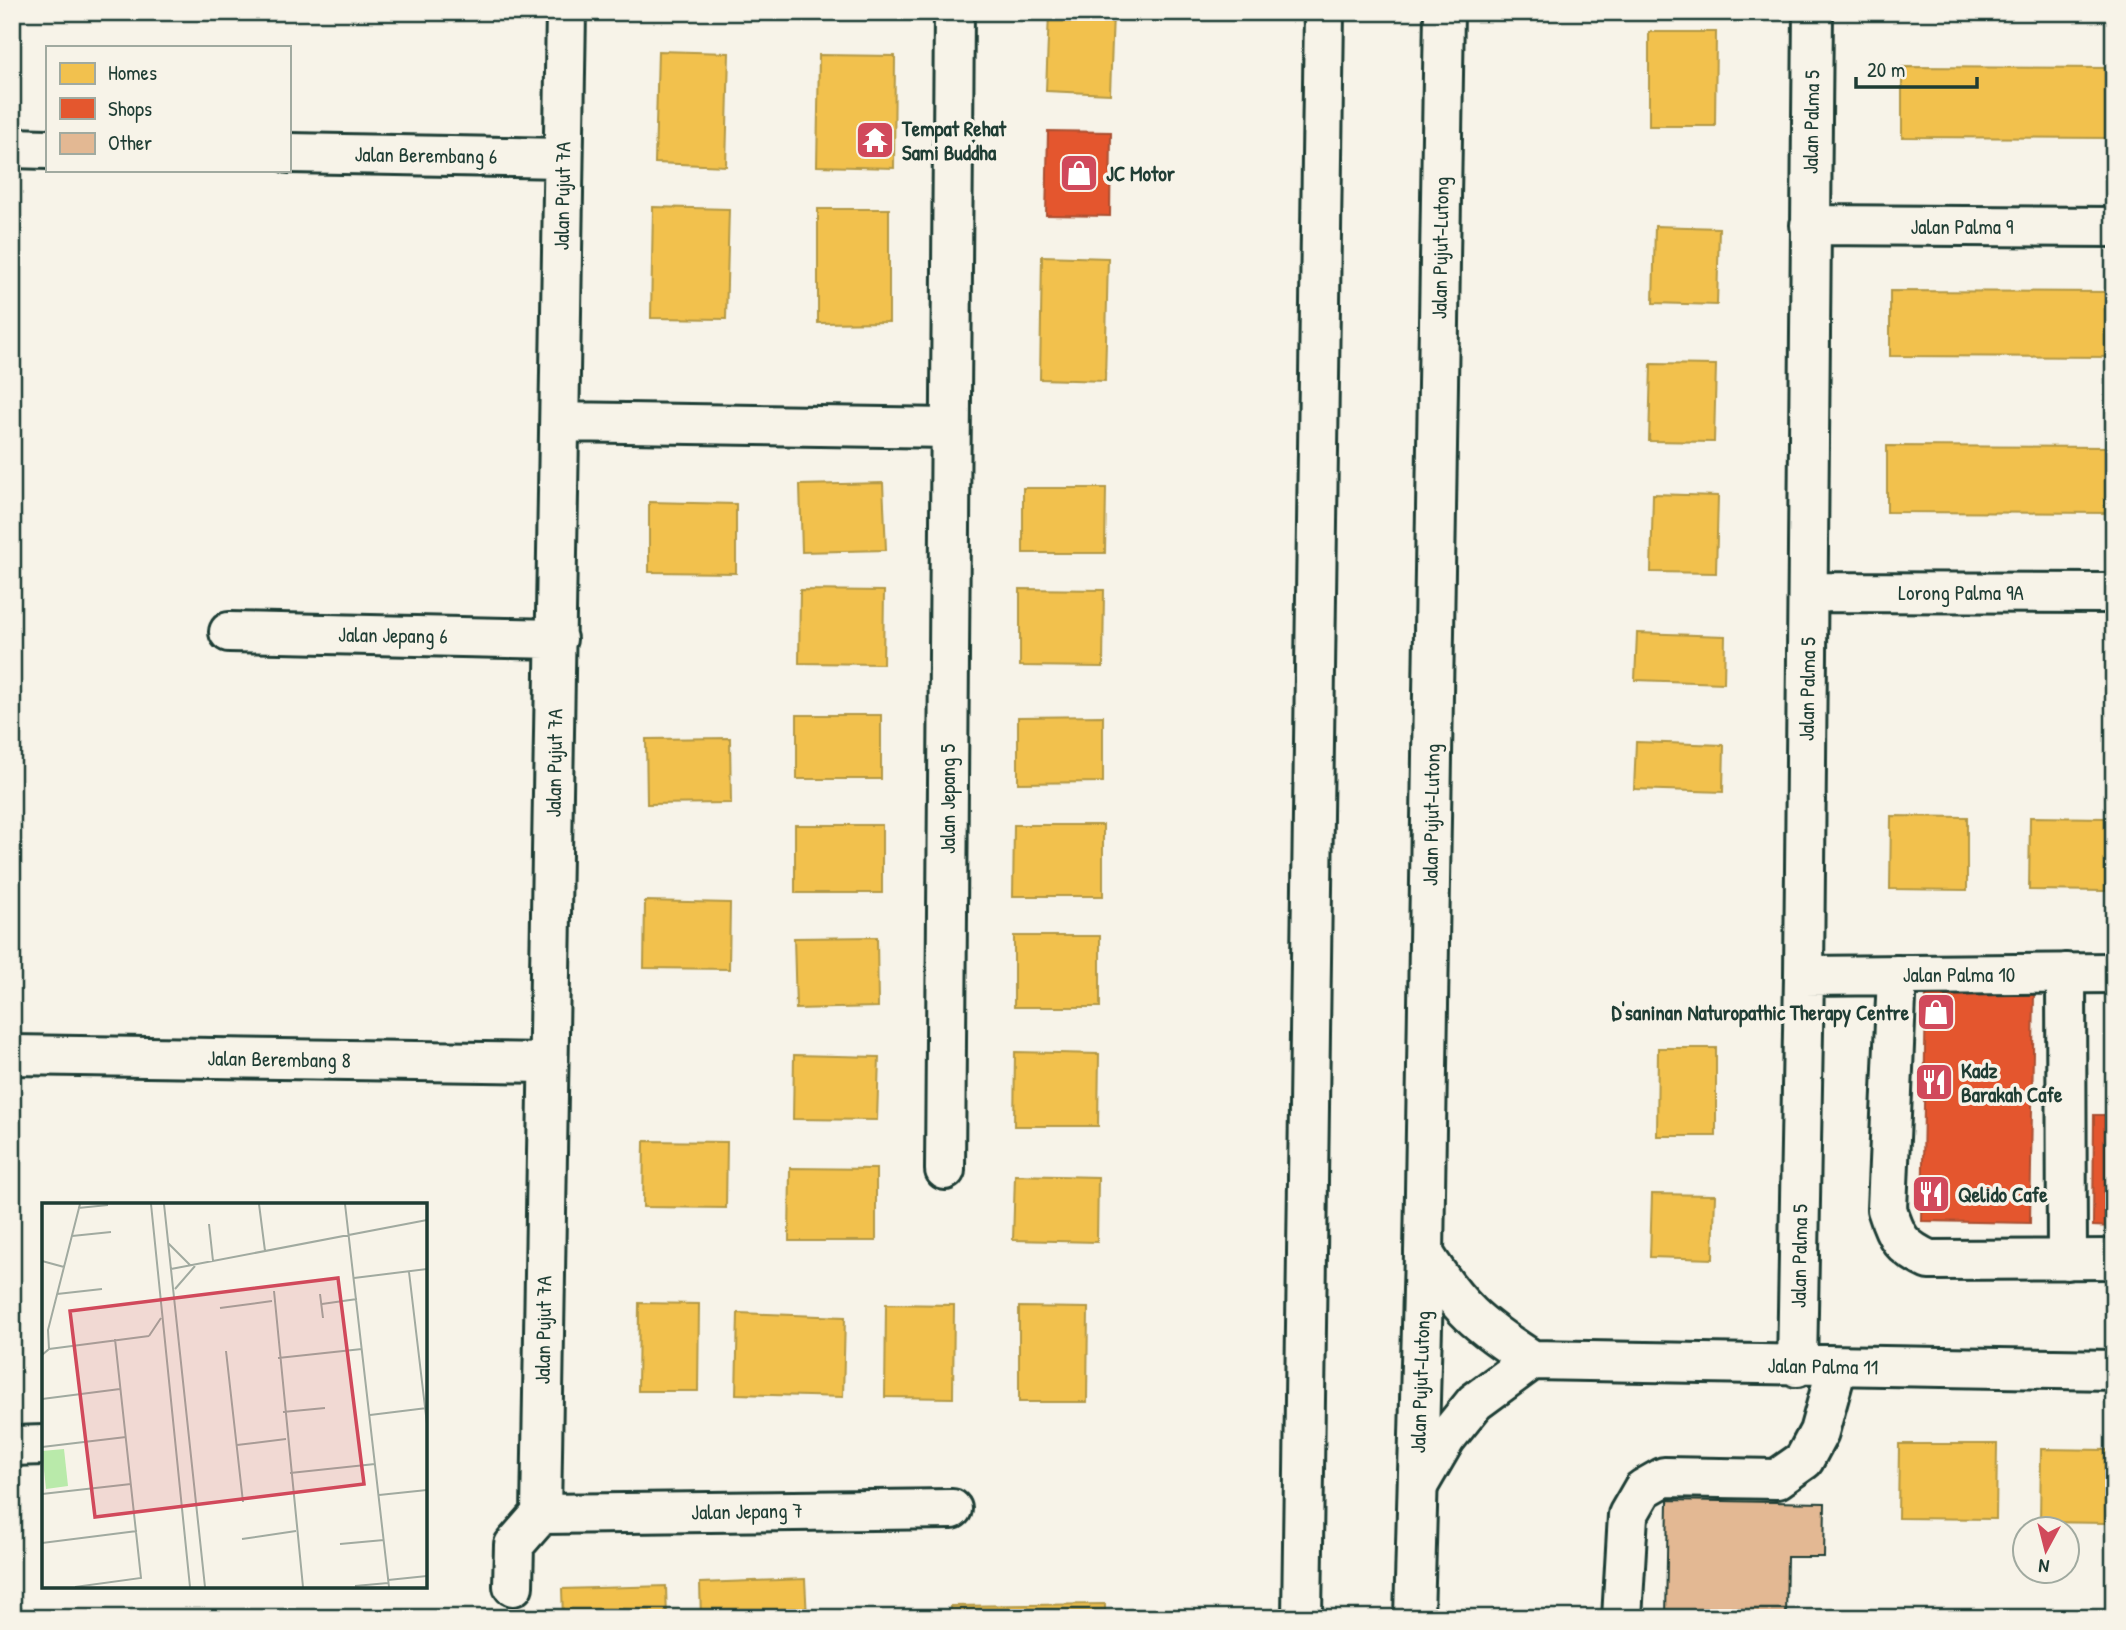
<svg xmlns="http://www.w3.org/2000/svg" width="2126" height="1630" font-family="'Patrick Hand',sans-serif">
<rect width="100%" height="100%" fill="#f7f3e8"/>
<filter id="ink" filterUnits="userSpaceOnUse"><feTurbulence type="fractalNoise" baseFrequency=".0143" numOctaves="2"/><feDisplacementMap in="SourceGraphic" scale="14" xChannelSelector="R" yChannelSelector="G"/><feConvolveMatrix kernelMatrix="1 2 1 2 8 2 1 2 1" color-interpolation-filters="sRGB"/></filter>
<g filter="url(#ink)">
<path fill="#f2c14e" stroke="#b39946" stroke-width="2" d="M658 12H731V15H658Z
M822 12H893L892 17H822Z
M1049 12 1113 14 1110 94 1046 91Z
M1649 32H1716L1715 126H1649Z
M658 51 729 53 726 166 655 163Z
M819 55 895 56 894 168 817 166Z
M1902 67 2114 68V138L1902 137Z
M653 207 729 209 726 319 651 318Z
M818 209H889V322L818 323Z
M1655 226 1719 228 1717 305 1653 303Z
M1042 256 1108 258 1105 381 1040 379Z
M1890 291 2114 292V357L1890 356Z
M1651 364 1716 365 1714 442 1649 441Z
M1887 446 2114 447V513L1887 512Z
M883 483 886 550 802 552 800 485Z
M1023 488H1106L1105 553H1023Z
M1653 494 1718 496 1716 573 1651 572Z
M649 502 736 504V573L649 572Z
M1020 589 1104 590 1103 667 1020 666Z
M800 590 884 591 883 664 799 663Z
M1637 633 1725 636 1724 683 1635 680Z
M797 715H881V779H797Z
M1103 716V782L1018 783V717Z
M730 738 731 803 647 804 646 739Z
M1636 742 1724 745 1723 792 1634 789Z
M1891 816 1967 817V890L1890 889Z
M2030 817 2107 818 2106 891 2029 890Z
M795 825H882V893H795Z
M1014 825H1103V896H1013Z
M645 901 730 903 729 969 644 968Z
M1014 936H1100V1007H1014Z
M877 937 878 1007 796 1009 794 938Z
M1658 1048H1716V1136H1657Z
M1015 1052 1099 1054 1098 1126H1014Z
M794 1055 879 1057 877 1120 793 1119Z
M644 1141 727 1142 726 1208 643 1207Z
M790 1168 876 1169V1241H789Z
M1015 1175 1098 1177 1097 1242 1013 1240Z
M1652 1194 1715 1195 1713 1259 1650 1257Z
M639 1303 699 1304 698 1391H638Z
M886 1304 954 1305 953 1398 885 1397Z
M1019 1307 1088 1308 1087 1402H1019Z
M738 1313 845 1317 843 1397 736 1394Z
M1899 1444H1997L1996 1519 1898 1518Z
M2041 1449 2107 1450 2106 1523 2040 1522Z
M805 1579 807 1618H701L700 1583Z
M666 1586 667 1618H563L562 1589Z
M1105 1604V1618H951V1606Z
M1895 1616 1993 1617V1618H1895Z
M2035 1617H2114V1618H2035Z"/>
<path fill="#e4572e" stroke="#a94f30" stroke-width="2" d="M1048 131 1111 132 1110 216 1046 215Z
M1926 993 2034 994 2030 1223 1922 1221Z
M2094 1115H2114V1227L2093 1226Z"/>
<path fill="#e3b893" stroke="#1f3d34" stroke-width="2" d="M1668 1500 1825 1503 1824 1557H1787L1786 1618H1666Z"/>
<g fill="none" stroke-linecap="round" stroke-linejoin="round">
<g stroke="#1f3d34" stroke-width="44">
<path id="minor" d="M12 148 47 149
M289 153 562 158
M1810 225 2114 227
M561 422 950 428
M1808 592 2114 593
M229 632 557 639
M2066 973 2067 1260
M1897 975 1887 1209C1896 1238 1901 1247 1929 1260L2114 1259
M1804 976 2114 973
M12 1055 547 1063
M945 1170 954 12
M1424 1254C1459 1309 1478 1325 1532 1360
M1532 1360 2114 1370
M1797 1367 1804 976 1813 12
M12 1446 44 1445
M1418 1486 1446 1438 1475 1402 1532 1360
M541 1514 566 12
M541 1514 952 1509
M513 1586 514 1545 541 1514
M1622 1618 1628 1515 1643 1489 1664 1477 1777 1479 1804 1460 1819 1432 1837 1367"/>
</g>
<g stroke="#1f3d34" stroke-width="44">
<path id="highway" d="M1302 1618 1324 12
M1414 1618 1424 1254 1444 12"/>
</g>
<use href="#minor" stroke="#f7f3e8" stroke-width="38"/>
<use href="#highway" stroke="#f7f3e8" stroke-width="38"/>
</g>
</g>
<defs>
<g id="temple-square" transform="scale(2.0125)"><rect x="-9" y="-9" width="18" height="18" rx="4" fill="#d1495b" stroke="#f7f3e8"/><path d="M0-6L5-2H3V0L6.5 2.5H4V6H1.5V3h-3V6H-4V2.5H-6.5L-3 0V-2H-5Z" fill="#fff"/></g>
<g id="shop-square" transform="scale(2.0125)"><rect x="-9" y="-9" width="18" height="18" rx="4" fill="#d1495b" stroke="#f7f3e8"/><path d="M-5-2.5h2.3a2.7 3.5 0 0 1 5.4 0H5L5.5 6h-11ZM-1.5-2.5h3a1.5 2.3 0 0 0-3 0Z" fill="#fff"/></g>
<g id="restaurant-square" transform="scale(2.0125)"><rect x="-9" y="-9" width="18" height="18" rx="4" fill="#d1495b" stroke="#f7f3e8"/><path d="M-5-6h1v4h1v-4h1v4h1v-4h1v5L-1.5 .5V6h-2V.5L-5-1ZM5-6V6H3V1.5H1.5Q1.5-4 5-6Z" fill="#fff"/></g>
</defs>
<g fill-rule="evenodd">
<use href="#temple-square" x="875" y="140"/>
<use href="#shop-square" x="1079" y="173"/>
<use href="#shop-square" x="1936" y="1012"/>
<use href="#restaurant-square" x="1934" y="1082"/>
<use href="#restaurant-square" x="1931" y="1194"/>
</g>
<g text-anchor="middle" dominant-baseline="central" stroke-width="7" stroke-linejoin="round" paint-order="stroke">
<g font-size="21" fill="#1f3d34" stroke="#f7f3e8">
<text transform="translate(1811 122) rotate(-89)">Jalan Palma 5</text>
<text transform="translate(426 155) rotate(1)">Jalan Berembang 6</text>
<text transform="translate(562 196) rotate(-89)">Jalan Pujut 7A</text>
<text x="1962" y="226">Jalan Palma 9</text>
<text transform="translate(1440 248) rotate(-89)">Jalan Pujut-Lutong</text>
<text x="1961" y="592">Lorong Palma 9A</text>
<text transform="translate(393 635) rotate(1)">Jalan Jepang 6</text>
<text transform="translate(1807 689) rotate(-89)">Jalan Palma 5</text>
<text transform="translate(554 763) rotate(-89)">Jalan Pujut 7A</text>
<text transform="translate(947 799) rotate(-90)">Jalan Jepang 5</text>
<text transform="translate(1431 815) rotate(-89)">Jalan Pujut-Lutong</text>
<text x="1959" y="974">Jalan Palma 10</text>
<text transform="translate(279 1059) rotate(1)">Jalan Berembang 8</text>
<text transform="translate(1799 1256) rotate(-89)">Jalan Palma 5</text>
<text transform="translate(543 1330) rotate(-89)">Jalan Pujut 7A</text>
<text transform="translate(1823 1366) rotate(1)">Jalan Palma 11</text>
<text transform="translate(1420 1382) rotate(-88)">Jalan Pujut-Lutong</text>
<text transform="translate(747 1511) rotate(-1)">Jalan Jepang 7</text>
</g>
<g font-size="21" font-weight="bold" fill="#1f3d34" stroke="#f7f3e8" text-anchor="start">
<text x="902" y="128">Tempat Rehat<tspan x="902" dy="24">Sami Buddha</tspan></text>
<text x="1106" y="173">JC Motor</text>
<text x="1909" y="1012" text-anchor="end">D'saninan Naturopathic Therapy Centre</text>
<text x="1961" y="1070">Kadz<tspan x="1961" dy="24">Barakah Cafe</tspan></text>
<text x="1958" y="1194">Qelido Cafe</text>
</g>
</g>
<g transform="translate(42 1203)">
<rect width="385" height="385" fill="#f7f3e8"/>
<path d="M22 246 26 283 4 286 0 248Z" fill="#b9eaaa"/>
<path fill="none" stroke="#a1aaa0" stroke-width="2" d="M109 1 148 384M122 1 163 384M217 1 223 48M303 1 347 384M36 5 66 2M167 21 171 58M30 33 69 29M126 40 149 63M0 58 22 64M129 66 385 17M367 69 385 221M312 75 385 66M133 86 153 63M232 88 261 384M15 91 60 86M278 91 281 115M280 101 315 96M178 105 230 98M107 133 119 115M7 146 107 133M184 148 201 299M0 152 7 146 6 127 38 1M236 155 320 146M0 196 78 186M241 209 283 205M328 212 385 205M195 242 244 236M0 244 84 234M248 270 333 261M0 291 89 281M337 292 385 287M200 336 254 328M0 340 95 328M298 341 342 337M346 377 385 373M313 383 346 380M33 384 99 375 73 136"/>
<path fill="#d1495b" fill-opacity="0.15" stroke="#d1495b" stroke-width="3.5" d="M296 75 322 281 53 314 28 108Z"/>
<rect width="385" height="385" fill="none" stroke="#1f3d34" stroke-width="3.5"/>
</g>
<rect width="2126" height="1630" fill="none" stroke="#f7f3e8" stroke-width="42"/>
<rect x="21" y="21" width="2084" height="1588" fill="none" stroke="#1f3d34" stroke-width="2.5" filter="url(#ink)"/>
<rect x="46" y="46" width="245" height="126" fill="#f7f3e8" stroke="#a1aaa0" stroke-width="2"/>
<rect x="60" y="63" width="35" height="21" fill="#f2c14e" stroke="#a1aaa0" stroke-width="2"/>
<text x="108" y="80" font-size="21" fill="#1f3d34">Homes</text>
<rect x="60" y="98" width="35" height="21" fill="#e4572e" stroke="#a1aaa0" stroke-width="2"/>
<text x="108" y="116" font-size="21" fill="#1f3d34">Shops</text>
<rect x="60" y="133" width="35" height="21" fill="#e3b893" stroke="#a1aaa0" stroke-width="2"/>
<text x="108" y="150" font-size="21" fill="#1f3d34">Other</text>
<g transform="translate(2046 1550) rotate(187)"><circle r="33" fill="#f7f3e8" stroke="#a1aaa0" stroke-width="2"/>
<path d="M0-5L12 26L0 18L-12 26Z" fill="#d1495b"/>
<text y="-10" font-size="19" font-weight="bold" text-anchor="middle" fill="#1f3d34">N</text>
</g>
<path d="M1856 77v10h121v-10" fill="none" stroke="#1f3d34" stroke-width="3.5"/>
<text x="1867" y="77" font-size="21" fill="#1f3d34" stroke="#f7f3e8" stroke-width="5" paint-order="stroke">20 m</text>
</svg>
